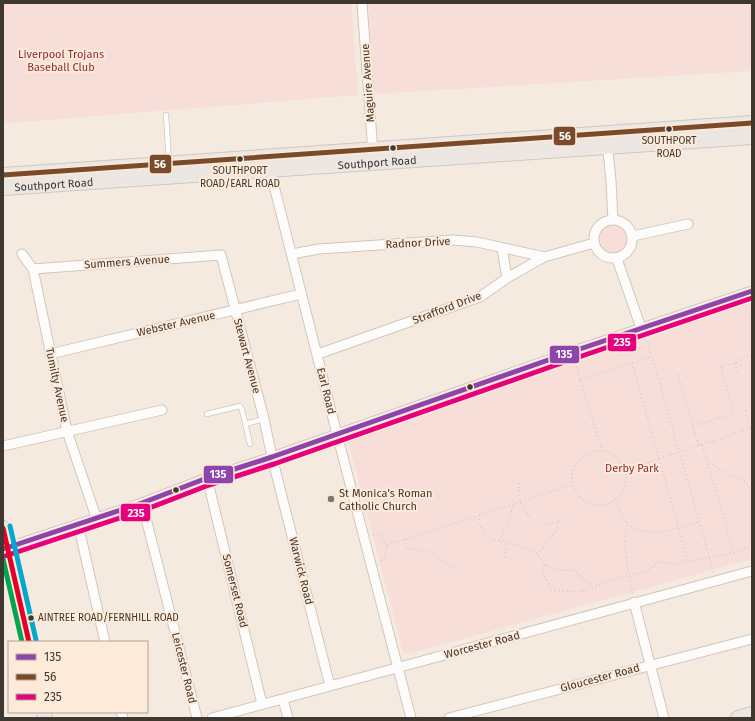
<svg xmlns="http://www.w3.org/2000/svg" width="755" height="721" font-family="'Fira Sans',sans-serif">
<rect width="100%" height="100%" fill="#f5eae0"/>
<path fill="#f7ded9" d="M3 3H351L358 95 8 123 3 119Z
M368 3H752V71L374 94Z
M598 240a15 15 0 1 1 30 0a15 15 0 1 1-30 0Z
M752 300V559L404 655 348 441Z"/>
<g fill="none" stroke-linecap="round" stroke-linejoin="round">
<g stroke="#cfc7bf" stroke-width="6">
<path id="service" d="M166 115 169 162
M207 414 240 406 242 410 250 444
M245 424 264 419"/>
</g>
<g stroke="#cfc7bf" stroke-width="11">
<path id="minor" d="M362 3 373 153
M607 141 611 181 613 220
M269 166 337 434 411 718
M594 239a19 19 0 1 1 38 0a19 19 0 1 1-38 0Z
M633 236 688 224
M502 248 507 278
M22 254 33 269 67 431 96 517
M292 254 319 249 453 240 477 242 544 257
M617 259 641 328
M33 269 221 255 264 419 272 457 330 686
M50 354 301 294
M318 354 480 297 507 278 544 257 594 243
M3 446 162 410
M207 478 262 704
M142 503 197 718
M78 524 105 642
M3 549 142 503 207 478 272 457 571 352 752 291
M634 602 664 718
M283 699 288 718
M121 712 123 718
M212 718C392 669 572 621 752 571
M449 718 752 639"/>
</g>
<g stroke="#cdc8c3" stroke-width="16">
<g id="primary">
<path d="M3 175 752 123"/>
<path id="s1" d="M3 188 752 137"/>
<path d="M3 528 29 642"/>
<path d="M44 712 45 718"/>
<path d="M738 718 752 714"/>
</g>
</g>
<path stroke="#d1cdcb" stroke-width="1.5" stroke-dasharray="1 3" stroke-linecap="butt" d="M645 337 652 357 714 573
M574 359 602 451
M632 363 688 561
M735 363 737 372 735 373
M721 367 735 363 752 354
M678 375 699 446
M580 380 651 357
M745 411 750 429
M692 426 734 414 720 365
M702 445 708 464 715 466 727 474 746 482 752 492
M572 478a27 27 0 1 1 54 0a27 27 0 1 1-54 0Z
M708 464 734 553
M625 470 752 428
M519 483 520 502 530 518
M614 500 627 525 642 531 660 533 699 522
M479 515V522L483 533 492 539 519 545 538 554 545 565 556 570H572L589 583 591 589 615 579 647 571 660 562 673 564 734 553 752 545
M545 525 558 522
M627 525C622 546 629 574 633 595
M373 535 379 534 387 545 384 559 379 562
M405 539 406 547C415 551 423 550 432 553 439 556 442 561 448 565 451 567 455 569 459 572
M500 541 503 530 509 521 513 504
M387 545 573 485
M538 554 556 531 558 522 564 517
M504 557 507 542
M545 565 543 575 548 582 550 590 579 592 590 589"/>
<use href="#service" stroke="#fefcfa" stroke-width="4.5"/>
<use href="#minor" stroke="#fefcfa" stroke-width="9"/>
<use href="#primary" stroke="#ede7e3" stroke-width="14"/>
<g stroke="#fdead8" stroke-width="8">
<path id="bus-1" d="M3 549 142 503 207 478 272 457 571 352 752 291"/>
</g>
<g stroke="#fdead8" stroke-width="8">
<path id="bus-2" d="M3 175 752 123"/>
</g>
<g stroke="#fdead8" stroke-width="8">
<path id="bus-3" d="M5 556 144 510 209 485 274 464 573 359 752 298"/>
</g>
<g stroke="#fdead8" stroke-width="8">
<path id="bus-4" d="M3 528 29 642"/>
</g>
<g stroke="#fdead8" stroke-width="8">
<path id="bus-5" d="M3 559 22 642"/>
</g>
<g stroke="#fdead8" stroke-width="8">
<path id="bus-6" d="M10 526 36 640"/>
</g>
<use href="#bus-1" stroke="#8e44ad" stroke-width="5"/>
<use href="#bus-2" stroke="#7a4b2a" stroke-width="5"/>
<use href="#bus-3" stroke="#e5007d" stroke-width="5"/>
<use href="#bus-4" stroke="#e4002b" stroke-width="5"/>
<use href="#bus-5" stroke="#00a651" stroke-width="5"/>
<use href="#bus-6" stroke="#00a9ce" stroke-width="5"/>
</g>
<g fill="#3f3831" stroke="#fdead8" stroke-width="1.5">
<circle cx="669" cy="129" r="3.5"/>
<circle cx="393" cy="148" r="3.5"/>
<circle cx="240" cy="159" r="3.5"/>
<circle cx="470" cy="387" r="3.5"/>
<circle cx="176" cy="490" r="3.5"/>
<circle cx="31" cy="618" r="3.5"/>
</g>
<circle fill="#7f766e" stroke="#fdead8" stroke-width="1.5" cx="331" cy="499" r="4"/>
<g text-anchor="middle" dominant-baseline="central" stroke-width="4" stroke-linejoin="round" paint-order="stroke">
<g font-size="10" fill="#3f3831" stroke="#fdead8">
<text x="669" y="141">SOUTHPORT<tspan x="669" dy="13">ROAD</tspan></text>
<text x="240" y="171">SOUTHPORT<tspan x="240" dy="13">ROAD/EARL ROAD</tspan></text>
<text x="38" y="618" text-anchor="start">AINTREE ROAD/FERNHILL ROAD</text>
</g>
<g font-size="11" fill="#8d2d36" stroke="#fdead8">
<text x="61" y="54">Liverpool Trojans<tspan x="61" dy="13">Baseball Club</tspan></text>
<text x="632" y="468">Derby Park</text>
</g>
<g font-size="11" fill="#3f3831" stroke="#fdead8">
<text transform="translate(368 83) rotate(-94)">Maguire Avenue</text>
<text stroke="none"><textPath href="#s1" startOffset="375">Southport Road</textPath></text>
<text stroke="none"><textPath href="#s1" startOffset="51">Southport Road</textPath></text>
<text transform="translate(418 243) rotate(-3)">Radnor Drive</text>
<text transform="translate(127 262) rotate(-4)">Summers Avenue</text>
<text transform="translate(447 308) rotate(-21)">Strafford Drive</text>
<text transform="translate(176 324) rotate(-13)">Webster Avenue</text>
<text transform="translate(247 356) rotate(75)">Stewart Avenue</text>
<text transform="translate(57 385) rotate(78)">Tumilty Avenue</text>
<text transform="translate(326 391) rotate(76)">Earl Road</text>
<text transform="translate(301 571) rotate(76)">Warwick Road</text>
<text transform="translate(235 591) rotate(76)">Somerset Road</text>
<text transform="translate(482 645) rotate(-15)">Worcester Road</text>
<text transform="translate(184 668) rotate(76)">Leicester Road</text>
<text transform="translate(600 678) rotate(-15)">Gloucester Road</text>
</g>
<g font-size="11" fill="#3f3831" stroke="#fdead8" text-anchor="start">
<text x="339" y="493">St Monica's Roman<tspan x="339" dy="13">Catholic Church</tspan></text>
</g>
</g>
<g stroke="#fdead8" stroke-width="1.5">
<rect x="553" y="126" width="23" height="20" rx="4" fill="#7a4b2a"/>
<rect x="149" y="154" width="23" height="20" rx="4" fill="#7a4b2a"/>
<rect x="607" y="333" width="30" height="19" rx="4" fill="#e5007d"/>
<rect x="549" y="345" width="31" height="19" rx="4" fill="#8e44ad"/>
<rect x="203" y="465" width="31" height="19" rx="4" fill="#8e44ad"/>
<rect x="120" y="503" width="31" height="19" rx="4" fill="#e5007d"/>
</g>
<g font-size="11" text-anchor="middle" font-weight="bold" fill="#fff">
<text x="565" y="140">56</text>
<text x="160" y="168">56</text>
<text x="622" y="346">235</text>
<text x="564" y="358">135</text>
<text x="218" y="478">135</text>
<text x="136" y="517">235</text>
</g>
<rect width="755" height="721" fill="none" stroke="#3f3831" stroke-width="8"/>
<rect x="8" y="641" width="140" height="72" fill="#fdead8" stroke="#b1a395"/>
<rect x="16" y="654" width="20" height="6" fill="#8e44ad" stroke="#b1a395"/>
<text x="44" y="661" font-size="12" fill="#3f3831">135</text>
<rect x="16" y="674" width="20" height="6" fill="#7a4b2a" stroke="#b1a395"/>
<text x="44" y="681" font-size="12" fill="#3f3831">56</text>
<rect x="16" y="694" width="20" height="6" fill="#e5007d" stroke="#b1a395"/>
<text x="44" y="701" font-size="12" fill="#3f3831">235</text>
</svg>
